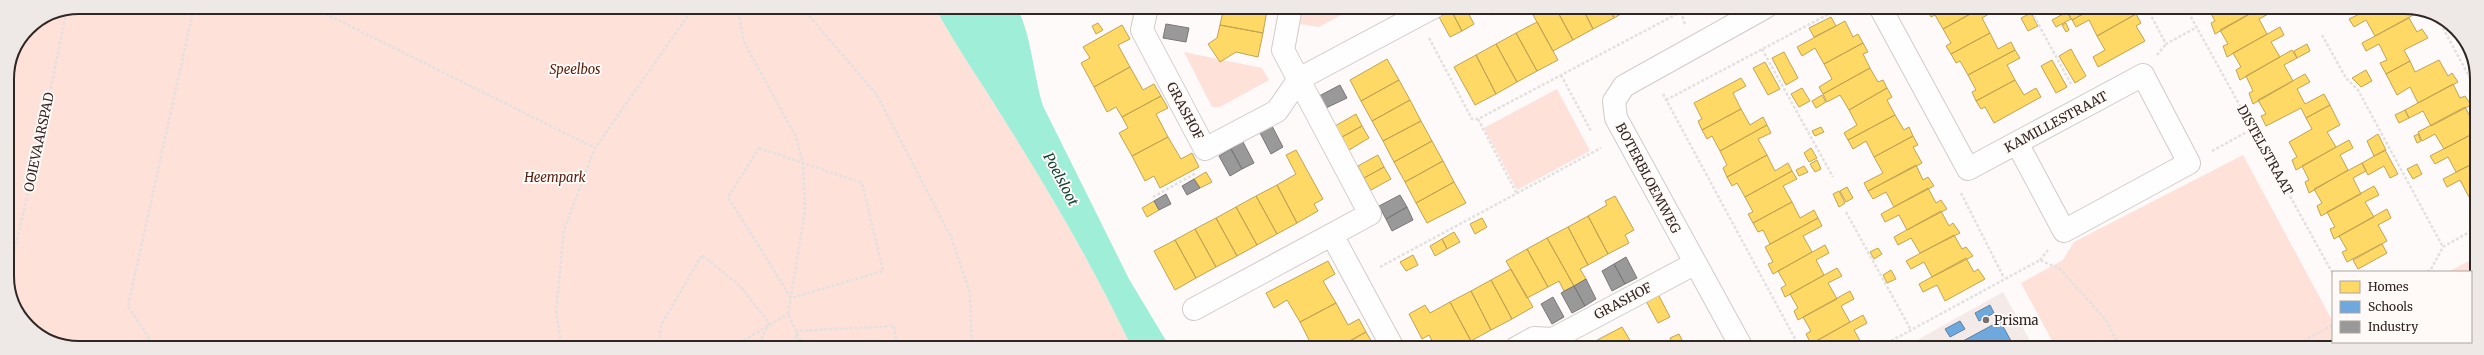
<svg xmlns="http://www.w3.org/2000/svg" width="2484" height="355" font-family="Merriweather,serif">
<rect width="100%" height="100%" fill="#fdfaf9"/>
<path fill="#f4eae8" d="M2003 292 2034 348H1903Z"/>
<path fill="#fee1d9" d="M79 7H935C955 46 981 81 1003 118 1050 192 1094 268 1132 348L70 347 32 330 9 294 7 79 13 51 28 28 52 12Z
M1303 7H1356L1319 27 1299 24Z
M1184 52 1262 68 1269 80 1220 107H1212Z
M1557 89 1590 151 1517 190 1484 128Z
M2243 155 2333 322V342H2421L2405 348H2056L2021 283 2063 260 2074 242Z
M2476 257V285L2471 295V272H2448Z"/>
<path fill="#9feed8" d="M935 7H1017C1032 38 1033 73 1043 106L1129 279 1165 339 1174 348H1132C1094 268 1050 192 1003 118 981 81 955 46 935 7Z"/>
<path fill="#ffd966" stroke="#c1a352" d="M1083 7H1107L1106 12Z
M1224 7H1251L1267 10 1263 33 1220 25Z
M1251 7H1268L1267 10Z
M1457 7H1465L1474 24 1462 31 1451 10Z
M1487 7H1502L1503 8 1491 15Z
M1542 7H1555L1573 40 1553 51 1532 13Z
M1555 7H1582L1593 29 1573 40Z
M1582 7H1608L1614 18 1593 29Z
M1608 7H1633L1614 18Z
M1983 7 1943 29 1935 15 1931 17 1926 8Z
M1983 7H1992L1994 11 1982 18 1990 33 1951 54 1946 46 1951 43 1943 29Z
M1994 7H2003L1996 11Z
M2074 8H2094L2072 20 2067 11Z
M2094 8H2133L2136 14 2097 36 2089 20 2076 27 2072 20Z
M2208 8H2253L2255 11 2215 34 2211 23 2215 21Z
M2260 8H2269L2272 12 2259 19 2267 34 2227 57 2223 46 2228 44 2220 30Z
M2359 8H2372L2362 13Z
M2372 8H2410L2415 14 2375 36 2366 20 2354 27 2349 19Z
M1451 10 1462 31 1450 37 1439 17Z
M2067 12 2071 19 2056 27 2052 20Z
M2031 13 2038 26 2028 31 2021 18Z
M2136 14 2141 23 2136 26 2145 41 2098 67 2093 57 2105 50 2097 36Z
M1831 17 1836 26 1814 37 1809 28Z
M2409 18 2417 32 2422 29 2428 38 2404 50 2410 61 2386 74 2380 63 2387 60 2379 44 2366 51 2362 43Z
M1845 21 1853 37 1858 34 1863 43 1824 64 1815 48 1802 56 1797 47Z
M1537 22 1558 60 1537 71 1516 33Z
M1098 23 1103 30 1096 34 1092 26Z
M2066 23 2069 30 2066 32 2062 25Z
M1122 25 1130 39 1118 45 1130 67 1094 87 1081 63 1090 58 1083 47Z
M1220 25 1263 33 1258 57 1236 52 1220 62 1208 44 1217 38Z
M2280 27 2284 35 2271 42 2280 57 2240 80 2236 70 2241 67 2233 53Z
M1516 33 1537 71 1517 82 1496 44Z
M1990 33 1998 49 2011 42 2015 50 1968 75 1960 61 1956 63 1951 54Z
M1863 43 1868 52 1863 54 1870 68 1823 94 1819 87 1832 79 1824 64Z
M1496 44 1517 82 1496 94 1476 55Z
M2307 44 2310 51 2297 58 2294 51Z
M2071 49 2086 76 2075 83 2059 56Z
M2015 50 2020 58 2007 65 2015 80 1976 101 1972 92 1976 90 1968 75Z
M2292 50 2297 58 2284 65 2293 81 2253 104 2249 93 2253 91 2246 76Z
M1784 52 1798 78 1786 85 1772 58Z
M1476 55 1496 94 1475 105 1454 67Z
M1387 59 1399 80 1361 101 1350 80Z
M2052 60 2067 87 2056 93 2041 66Z
M2439 60 2448 76 2452 73 2458 82 2418 103 2410 87 2397 95 2386 74 2410 61 2415 72Z
M1765 62 1780 89 1768 95 1753 68Z
M1130 67 1143 90 1154 84 1161 96 1122 117 1116 107 1107 112 1094 87Z
M1870 68 1878 82 1883 80 1887 88 1849 110 1840 95 1827 102 1823 94Z
M2366 70 2372 81 2361 87 2352 78Z
M2305 74 2310 82 2297 89 2305 104 2324 94 2330 105 2306 118 2301 108 2266 126 2261 116 2266 114 2258 100Z
M1741 78 1746 86 1733 93 1741 109 1702 130 1698 121 1702 119 1694 103Z
M1399 80 1410 100 1372 121 1361 101Z
M2015 80 2024 95 2036 88 2041 97 1994 123 1985 107 1981 109 1976 101Z
M2453 84 2460 98 2465 96 2471 105 2431 126 2423 111 2409 118 2405 110Z
M1802 88 1810 101 1799 107 1791 94Z
M1887 88 1892 97 1887 100 1895 115 1848 140 1844 133 1857 125 1849 110Z
M1822 95 1826 102 1816 108 1812 101Z
M1161 96 1168 108 1156 114 1168 137 1132 156 1119 133 1128 128 1122 117Z
M1410 100 1421 121 1383 141 1372 121Z
M2330 105 2340 125 2327 132 2336 147 2296 170 2292 160 2297 157 2289 142 2312 129 2306 118Z
M2465 107 2473 122 2476 120V132L2444 149 2435 134 2422 141 2418 132Z
M1741 109 1750 125 1763 117 1767 125 1720 151 1712 136 1707 139 1702 130Z
M2405 110 2409 118 2399 123 2395 115Z
M1356 114 1362 126 1342 137 1335 126Z
M1895 115 1904 130 1909 127 1913 136 1874 157 1866 141 1853 149 1848 140Z
M1421 121 1432 141 1394 162 1383 141Z
M1767 125 1771 133 1758 139 1767 155 1727 177 1723 168 1727 165 1720 151Z
M1362 126 1369 138 1349 150 1342 137Z
M1821 127 1824 132 1815 136 1812 131Z
M2476 132V162L2456 172 2448 157 2435 164 2430 156Z
M2378 134 2386 150 2374 156 2367 141Z
M2418 134 2421 141 2417 143 2414 136Z
M1913 136 1918 145 1913 147 1922 163 1868 191 1864 183 1883 173 1874 157Z
M1168 137 1181 159 1192 153 1199 167 1160 188 1154 176 1145 181 1132 156Z
M2349 140 2353 148 2340 155 2348 170 2309 193 2305 182 2309 180 2302 166Z
M1432 141 1443 161 1405 182 1394 162Z
M1811 148 1817 158 1809 162 1804 153Z
M1296 150 1323 199 1314 204 1318 211 1297 223 1277 185 1296 174 1286 155Z
M2385 150 2398 174 2390 178 2384 166 2368 175 2362 163Z
M1378 155 1384 167 1364 178 1358 166Z
M1767 155 1775 171 1788 163 1792 171 1745 197 1737 183 1732 186 1727 177Z
M1817 160 1821 169 1815 172 1810 164Z
M1443 161 1454 182 1416 203 1405 182Z
M2476 162V193L2469 197 2460 180 2447 187 2443 179Z
M2362 163 2366 171 2353 178 2361 194 2321 216 2317 206 2322 203 2314 189Z
M2417 164 2422 174 2413 179 2407 169Z
M1916 165 1923 180 1928 177 1934 186 1894 207 1886 192 1873 199 1868 191Z
M1804 166 1808 172 1799 176 1796 170Z
M1384 167 1391 179 1371 190 1364 178Z
M1792 171 1797 179 1783 186 1792 202 1753 223 1748 214 1753 212 1745 197Z
M1206 172 1212 182 1200 188 1194 179Z
M1454 182 1466 203 1427 223 1416 203Z
M1277 185 1297 223 1277 234 1256 196Z
M2374 186 2379 195 2365 202 2374 217 2334 239 2330 229 2335 227 2327 212Z
M1847 187 1853 198 1846 202 1840 191Z
M1928 188 1936 203 1941 200 1947 209 1907 230 1899 215 1885 222 1881 214Z
M1839 191 1845 203 1839 207 1833 194Z
M1256 196 1277 234 1257 245 1236 207Z
M1615 196 1634 230 1625 235 1629 243 1608 254 1588 216 1607 205 1605 201Z
M1154 201 1159 210 1147 217 1142 208Z
M1792 202 1800 218 1814 210 1818 218 1770 244 1763 230 1758 232 1753 223Z
M1236 207 1257 245 1237 256 1216 218Z
M2387 209 2391 218 2378 225 2387 241 2347 262 2342 252 2347 250 2339 236Z
M1941 211 1949 226 1953 223 1960 233 1920 253 1911 238 1898 245 1894 237Z
M1588 216 1608 254 1588 265 1568 227Z
M1216 218 1237 256 1216 267 1195 229Z
M1482 218 1487 227 1475 234 1470 224Z
M1818 218 1822 226 1803 236 1812 252 1773 274 1768 264 1773 262 1765 247Z
M1568 227 1588 265 1580 269 1586 279 1574 286 1547 238Z
M1195 229 1216 267 1196 278 1175 240Z
M1454 232 1460 242 1447 249 1442 239Z
M1954 235 1962 249 1966 247 1973 256 1932 277 1924 262 1911 269 1906 261Z
M1547 238 1574 286 1564 291 1559 281 1548 287 1527 249Z
M1442 239 1447 249 1435 256 1430 246Z
M1175 240 1196 278 1175 290 1154 251Z
M2382 244 2387 253 2358 269 2353 260Z
M1825 245 1829 253 1816 260 1824 275 1785 297 1781 288 1786 285 1778 271Z
M1878 248 1882 254 1874 259 1870 252Z
M1527 249 1548 287 1527 298 1506 261Z
M1413 255 1418 265 1406 271 1400 262Z
M1966 258 1974 272 1978 269 1985 279 1945 301 1937 285 1923 292 1919 284Z
M1328 261 1335 274 1323 281 1336 303 1300 322 1287 300 1274 308 1266 293Z
M1837 268 1842 276 1828 283 1837 299 1798 320 1794 311 1798 308 1790 294Z
M1511 269 1533 307 1512 319 1491 280Z
M1891 270 1896 279 1887 283 1883 275Z
M1491 280 1512 319 1491 330 1471 291Z
M1471 291 1491 330 1471 341 1450 302Z
M1850 291 1854 299 1841 306 1850 322 1811 344 1806 334 1811 331 1803 317Z
M1658 294 1670 317 1658 323 1646 301Z
M1450 302 1471 341 1458 348H1447L1445 343 1436 348 1429 335 1422 339 1409 314 1425 305 1430 313Z
M1336 303 1348 325 1359 319 1366 332 1337 348H1313L1300 322Z
M1863 315 1867 323 1854 330 1863 346 1858 348H1820L1816 341Z
M1622 327 1634 347 1584 348V347Z
M1366 332 1373 344 1365 348H1337Z
M1679 334 1685 346 1675 348 1670 338Z"/>
<path fill="#6fa8dc" stroke="#5c81a4" d="M1990 305 1994 313 1979 321 1975 313Z
M1960 321 1965 329 1950 337 1945 329Z
M2000 321 2015 348H1950Z"/>
<path fill="#999" stroke="#7a7676" d="M1166 24 1189 28 1186 42 1163 38Z
M1340 85 1347 98 1326 108 1319 96Z
M1272 126 1283 147 1271 154 1260 133Z
M1243 142 1254 163 1242 169 1231 149Z
M1231 149 1242 169 1230 176 1219 156Z
M1194 179 1200 188 1187 195 1182 186Z
M1166 194 1171 204 1159 210 1154 201Z
M1400 195 1407 207 1386 219 1379 206Z
M1407 207 1413 220 1392 231 1386 219Z
M1626 257 1637 278 1625 284 1614 264Z
M1614 264 1625 284 1612 291 1602 271Z
M1586 279 1596 299 1585 306 1574 286Z
M1574 286 1585 306 1572 313 1561 293Z
M1553 297 1564 317 1552 324 1541 304Z"/>
<g fill="none" stroke-linecap="round" stroke-linejoin="round">
<g stroke="#d2cbc9" stroke-width="24">
<path id="minor" d="M1147 7 1142 30 1205 149 1277 111 1299 79 1434 7
M1880 7 1968 169 2143 75 2189 163 2064 231 2017 143
M1332 235 1393 348
M1194 309 1370 214 1283 50 1291 7
M1516 348 1534 338 1553 339 1694 264
M1742 348 1616 118 1614 101 1624 86 1766 7"/>
</g>
<path stroke="#e3e0e0" stroke-width="2.5" stroke-dasharray="3 2" stroke-linecap="butt" d="M312 7 595 148
M737 7 744 42 796 137 803 164 805 211 788 314 804 348
M797 7 810 17 877 95 951 237 970 293 972 348
M1679 7 1685 24
M2029 7 2071 84
M2147 8 2166 44 2197 27
M2186 8 2333 274
M2438 19 2476 89
M2322 35 2346 78 2358 90 2443 247
M1429 38 1472 119H1478L1690 7
M1762 49 1833 177
M2157 55 2166 44
M1561 75 1591 131
M1663 94 1800 348
M1666 100 1842 7
M1478 119 1517 194
M759 148 862 183 883 271 791 298 728 197Z
M2212 151 2254 128
M1961 193 2004 278
M1153 197 1196 173
M1846 212 1911 330
M2040 260 2048 250
M1380 267 1601 148
M2427 272 2431 269 2443 247 2476 228
M9 274 40 141 67 9
M2376 342 2379 348
M155 347 128 306 194 7
M562 348 556 312 564 230 595 148 694 7
M659 348 661 325 702 255 740 286 769 323 757 348
M731 348 788 314
M793 348 797 331 894 326 897 348
M1878 348 2040 260 2060 269 2106 320 2120 348
M2290 348 2333 325"/>
<use href="#minor" stroke="#fffefe" stroke-width="22"/>
</g>
<circle fill="#78706e" stroke="#fff9f7" stroke-width="1.5" cx="1986" cy="320" r="4"/>
<g text-anchor="middle" dominant-baseline="central" stroke-width="4" stroke-linejoin="round" paint-order="stroke">
<g font-size="13" font-style="italic" fill="#531d0b" stroke="#fff9f7">
<text x="575" y="69">Speelbos</text>
<text x="555" y="177">Heempark</text>
</g>
<g font-size="13" fill="#302623" stroke="#fff9f7">
<text transform="translate(1185 111) rotate(62)">GRASHOF</text>
<text transform="translate(2056 122) rotate(-28)">KAMILLESTRAAT</text>
<text transform="translate(39 142) rotate(-78)">OOIEVAARSPAD</text>
<text transform="translate(2265 150) rotate(61)">DISTELSTRAAT</text>
<text transform="translate(1648 178) rotate(62)">BOTERBLOEMWEG</text>
<text transform="translate(1623 301) rotate(-28)">GRASHOF</text>
</g>
<g font-size="13" fill="#302623" stroke="#fff9f7" text-anchor="start">
<text x="1994" y="320">Prisma</text>
</g>
<g font-size="14" font-style="italic" fill="#0e4236" stroke="#fff9f7">
<text transform="translate(1061 179) rotate(62)">Poelsloot</text>
</g>
</g>
<path d="M0 0H2484V355H0ZM79 14H2405A65 65 0 0 1 2470 79V276A65 65 0 0 1 2405 341H79A65 65 0 0 1 14 276V79A65 65 0 0 1 79 14Z" fill="#eee8e6" fill-rule="evenodd"/>
<path fill="none" stroke="#302623" stroke-width="2" d="M79 14H2405A65 65 0 0 1 2470 79V276A65 65 0 0 1 2405 341H79A65 65 0 0 1 14 276V79A65 65 0 0 1 79 14Z"/>
<rect x="2332" y="271" width="140" height="72" fill="#fff9f7" stroke="#aca5a2"/>
<rect x="2340" y="281" width="20" height="12" fill="#ffd966" stroke="#aca5a2"/>
<text x="2368" y="291" font-size="12" fill="#302623">Homes</text>
<rect x="2340" y="301" width="20" height="12" fill="#6fa8dc" stroke="#aca5a2"/>
<text x="2368" y="311" font-size="12" fill="#302623">Schools</text>
<rect x="2340" y="321" width="20" height="12" fill="#999999" stroke="#aca5a2"/>
<text x="2368" y="331" font-size="12" fill="#302623">Industry</text>
</svg>
